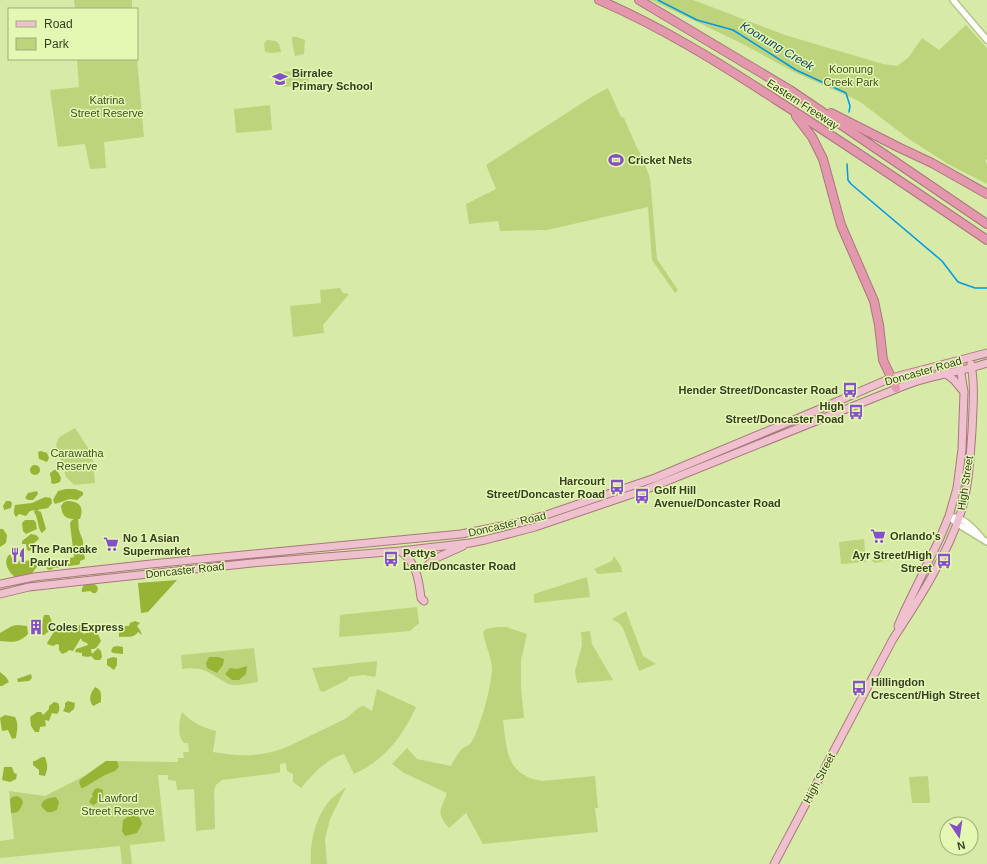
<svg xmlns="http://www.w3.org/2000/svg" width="987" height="864" font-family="Helvetica,sans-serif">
<rect width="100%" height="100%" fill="#d7eaa7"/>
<path fill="#bdd47c" d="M74 0H132V9H75Z
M651 0H693L785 35 883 64 897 66 908 58 922 38 939 50 966 25 987 48V159L985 160 987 164V184L948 164 909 139 859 101 794 72 741 43Z
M292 37H297L305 40 304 54 295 56C294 48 292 46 292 37Z
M267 40 276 41 279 44 281 52 272 53 265 52 264 44Z
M77 59H137L144 137 104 142 106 168 90 169 85 144 58 147 50 90 79 87Z
M308 70 309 85 283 87 281 72Z
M608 88 621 117 624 118 637 148 641 154 650 178 657 259 678 290 675 293 652 260 648 207 547 230 500 231 498 221 469 224 466 204 496 189 486 165 593 96Z
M270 105 272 130 236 133 234 109Z
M340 288 343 293 349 294 323 325 324 333 293 337 290 306 321 303 320 290Z
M75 428 92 454 95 483 74 485 66 477 56 445 58 439 61 436Z
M864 539 866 562 841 564 839 542Z
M891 554 894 556 891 560 875 563 872 561 873 559 891 557Z
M614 556 621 566 622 572 598 574 594 569 612 561Z
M587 577 590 597 534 603V594Z
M417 607 419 623 410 631 339 637 340 615Z
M626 611 643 656 656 664 639 671 623 628 619 623 612 619Z
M497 627H506L527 634 521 660V688L524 718 503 720C507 751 506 775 542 781L595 776 598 808H595L598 832 483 844 466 813 449 828C435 811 441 811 447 793L404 773 392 764 407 748 417 759 451 766C454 761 458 752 463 748 466 746 468 746 471 743 480 729 492 685 492 668 491 656 485 644 483 632L486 629Z
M590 631 592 644 613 680 577 683 575 671 582 645 581 632Z
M254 648 258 682C250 683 240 686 232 685 227 684 223 681 218 678 204 669 198 667 182 669L181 655Z
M377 661 376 674 375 677 363 675 349 677 347 680 323 692 320 690 312 668Z
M377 689 416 707C402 737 385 760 354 774L344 754C326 759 312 775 301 788L293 782V774L287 771 286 763 280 764V772L278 773 222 780 216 785 214 790 215 829 196 831 194 789 177 790 176 781 168 780V775H158L165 841 130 845 132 864H122L120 846 0 858V841L14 839 9 791 45 796 84 776 106 761 178 762V758H184L183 752H189L188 743H184C177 736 179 721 182 712 192 723 202 727 216 731L213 752C239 757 264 757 289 746L345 719C349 716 360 706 362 706 365 706 369 709 372 711Z
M928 776 930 803H912L909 777Z
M346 787 330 819 325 839 327 864H311C309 843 316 815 331 799 336 795 341 791 346 787Z"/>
<path fill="#98b435" d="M41 451 47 453 49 458 47 462 39 459 38 452Z
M30 470a5 5 0 1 1 10 0a5 5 0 1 1-10 0Z
M54 470H57L61 478 60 482 54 484 51 483C52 479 50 477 50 473Z
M66 489H75L83 492V495L77 500 70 499 55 504 53 500 58 491Z
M37 491 38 494 33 500H28L25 498 28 493Z
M45 497 51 498 52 503 48 508 37 510 41 512 46 529 42 533C37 528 39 519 34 512L35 510 30 511 26 516 19 514 16 517C13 513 14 510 15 505L32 503Z
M6 501H10L12 503 11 508 4 510 3 506Z
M68 501C80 502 84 506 80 519H78C79 523 78 526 79 530 81 538 86 541 81 550L82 552H84L85 559 80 561V564L77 565 54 568 50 570 47 569 46 565 58 563 70 564V558L74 557 70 524 71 521 74 519C65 519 62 515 61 506L64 502Z
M25 520H34L36 523 37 529 26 534 23 531 22 523Z
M0 529H3L7 535 6 543 0 547Z
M31 534 36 535 39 538 38 540 34 543 32 549 29 551 27 550 26 544H22V541Z
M10 554 14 563 17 564 21 559 25 561 33 560 37 563V567L32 573 15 577C8 572 2 561 10 554Z
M177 580 148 612 141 613 138 583Z
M89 582C94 584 97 584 98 589L96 593H93L90 591 82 592C81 587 85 583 89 582Z
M44 615H49L53 624 52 629 44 635 37 634V630C45 626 41 622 44 615Z
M135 621 140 623 137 626 140 630 142 635 138 632C133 639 127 636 119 637V628L121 626H129L130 623Z
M18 625 27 626 28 634C17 644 13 642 0 641V633L12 626Z
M79 625 85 628 83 634 93 631 98 634 101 641 97 647 94 649H91L92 654 98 648 101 651 102 657 100 660H95L91 656 88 657 82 656V653L75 652 76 649 88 645 87 643 82 641 81 638 73 651 69 650 67 652 62 654 59 650V645L57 644 53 646 47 644C49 638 54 634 55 628 63 624 72 627 79 625Z
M117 646 123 647V654L113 653 111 651 113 647Z
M113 657 117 658V665L114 670 107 665V659Z
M209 657H218L224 659 223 665 217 673 207 668 206 663Z
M247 666 246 674 239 680H232L225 674 230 668 237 669Z
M0 672 6 677 9 682 2 686H0Z
M31 674 32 678 29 681 18 682 17 679Z
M95 687C102 690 101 694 101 702L93 706C88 699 90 694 95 687Z
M68 701 75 703 74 709 69 713 63 711 65 707V703Z
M54 702 58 703C60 706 60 711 57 714L52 713 49 721 45 720 46 726 40 727 39 732H35L31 726 30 717 37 712H41L43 715 49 709V706Z
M5 715 15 717C19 725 17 729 16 738L12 739 8 730 2 731 0 718Z
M42 757H45C48 766 48 767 45 776L39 775V770L33 765V761H35Z
M106 761H117L119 767 115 771 105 775 83 788H81L79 782 81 779Z
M4 767H12L14 773 17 774 16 779 10 782 2 780Z
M98 788 103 790V797L99 799 97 798V803L93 805 89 802 92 797H93L92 794 95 789Z
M17 796 21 798 23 802C21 808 19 814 11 813L10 799 12 797Z
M56 797 59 802 57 810 52 812H47L41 806C43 798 49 798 56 797Z
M131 815C138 815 140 817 142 824L137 833 125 836 122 831 123 820Z"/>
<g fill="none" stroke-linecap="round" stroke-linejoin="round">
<path stroke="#0099e3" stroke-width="1.5" d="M658 0 697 20 733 30 796 70 846 93 850 106 849 112
M847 164 848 180 851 184 942 261 958 282 975 288H987"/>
<g stroke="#adbf7e" stroke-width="8">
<path id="minor" d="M953 0 987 40
M949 516 956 523 987 542
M955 517C965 519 975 530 981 537"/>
</g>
<g stroke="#a7787d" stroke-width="9">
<path id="major" d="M946 374 954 380 964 392
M400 551C416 561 419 580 421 598L424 601
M427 566 434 559 463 546
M0 584 34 577 151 564 461 534 522 522 549 514 655 478 820 409 891 378 987 353
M0 594 29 587 101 579 252 563 400 551 470 543 485 540 535 527 647 489 906 385C932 375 960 372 987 363
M898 626 904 612 940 538 949 516 957 488 962 449 964 392 960 367
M774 864 893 639C918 601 947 556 961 512 969 487 970 457 972 431 973 408 975 386 971 364"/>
</g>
<g stroke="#a7787d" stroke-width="10">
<path id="highway" d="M599 0C662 27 721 64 778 101 849 146 918 193 987 240
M639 0 790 90 987 224
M831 113 900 148 932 163 987 194
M796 116 812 137 823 159 841 225 874 301 879 325 883 360 896 388"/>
</g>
<use href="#minor" stroke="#fff" stroke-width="5.5"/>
<use href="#major" stroke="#efc1ce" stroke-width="7"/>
<use href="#highway" stroke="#e498ad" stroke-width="8"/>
</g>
<defs>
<g id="school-bare" transform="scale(1.2)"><path d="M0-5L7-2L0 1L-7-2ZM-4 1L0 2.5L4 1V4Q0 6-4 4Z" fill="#854fc7" stroke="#e4f8b4" stroke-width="2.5" paint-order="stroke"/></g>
<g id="stadium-bare" transform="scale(1.2)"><path d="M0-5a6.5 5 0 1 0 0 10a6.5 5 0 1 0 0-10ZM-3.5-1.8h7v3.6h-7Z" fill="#854fc7" stroke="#e4f8b4" stroke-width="2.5" paint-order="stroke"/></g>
<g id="bus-bare" transform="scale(1.2)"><path d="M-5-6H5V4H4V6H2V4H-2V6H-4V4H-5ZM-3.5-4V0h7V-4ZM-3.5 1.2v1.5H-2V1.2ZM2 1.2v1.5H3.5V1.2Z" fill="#854fc7" stroke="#e4f8b4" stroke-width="2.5" paint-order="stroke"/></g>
<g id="supermarket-bare" transform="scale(1.2)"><path d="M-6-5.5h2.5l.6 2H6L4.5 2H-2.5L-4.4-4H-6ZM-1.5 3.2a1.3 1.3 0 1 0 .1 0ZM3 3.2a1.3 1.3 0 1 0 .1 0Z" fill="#854fc7" stroke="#e4f8b4" stroke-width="2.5" paint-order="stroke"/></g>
<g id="restaurant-bare" transform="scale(1.2)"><path d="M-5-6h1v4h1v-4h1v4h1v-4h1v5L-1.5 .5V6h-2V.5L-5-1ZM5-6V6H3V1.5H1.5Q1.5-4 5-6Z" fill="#854fc7" stroke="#e4f8b4" stroke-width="2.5" paint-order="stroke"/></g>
<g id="building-bare" transform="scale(1.2)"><path d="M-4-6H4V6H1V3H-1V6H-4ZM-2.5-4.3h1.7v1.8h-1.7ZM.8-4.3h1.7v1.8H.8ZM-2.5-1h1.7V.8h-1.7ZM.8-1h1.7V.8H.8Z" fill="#854fc7" stroke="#e4f8b4" stroke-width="2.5" paint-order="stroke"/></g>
</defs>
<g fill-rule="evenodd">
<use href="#school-bare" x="280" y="79"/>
<use href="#stadium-bare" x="616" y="160"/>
<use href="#bus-bare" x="850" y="390"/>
<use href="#bus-bare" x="856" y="412"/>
<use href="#bus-bare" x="617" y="487"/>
<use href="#bus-bare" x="642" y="496"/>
<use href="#supermarket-bare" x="878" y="536"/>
<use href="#supermarket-bare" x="111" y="544"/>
<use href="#restaurant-bare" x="18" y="555"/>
<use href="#bus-bare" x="391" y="559"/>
<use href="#bus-bare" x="944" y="561"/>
<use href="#building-bare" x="36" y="627"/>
<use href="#bus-bare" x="859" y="688"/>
</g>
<g text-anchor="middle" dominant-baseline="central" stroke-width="3" stroke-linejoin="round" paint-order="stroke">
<g font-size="11" fill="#434e1e" stroke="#e4f8b4">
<text x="851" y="69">Koonung<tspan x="851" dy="13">Creek Park</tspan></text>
<text x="107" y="100">Katrina<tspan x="107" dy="13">Street Reserve</tspan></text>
<text x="77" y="453">Carawatha<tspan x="77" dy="13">Reserve</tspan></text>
<text x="118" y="798">Lawford<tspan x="118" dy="13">Street Reserve</tspan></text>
</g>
<g font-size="11" font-weight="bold" fill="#373e23" stroke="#e4f8b4" text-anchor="start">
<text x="292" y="73">Birralee<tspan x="292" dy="13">Primary School</tspan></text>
<text x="628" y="160">Cricket Nets</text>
<text x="838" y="390" text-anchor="end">Hender Street/Doncaster Road</text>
<text x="844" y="406" text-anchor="end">High<tspan x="844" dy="13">Street/Doncaster Road</tspan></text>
<text x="605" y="481" text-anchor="end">Harcourt<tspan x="605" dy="13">Street/Doncaster Road</tspan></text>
<text x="654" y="490">Golf Hill<tspan x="654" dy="13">Avenue/Doncaster Road</tspan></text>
<text x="890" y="536">Orlando's</text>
<text x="123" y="538">No 1 Asian<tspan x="123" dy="13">Supermarket</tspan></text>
<text x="30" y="549">The Pancake<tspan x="30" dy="13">Parlour</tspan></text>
<text x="403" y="553">Pettys<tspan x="403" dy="13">Lane/Doncaster Road</tspan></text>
<text x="932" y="555" text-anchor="end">Ayr Street/High<tspan x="932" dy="13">Street</tspan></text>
<text x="48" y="627">Coles Express</text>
<text x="871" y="682">Hillingdon<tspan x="871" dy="13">Crescent/High Street</tspan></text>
</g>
<g font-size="11" fill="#373e23" stroke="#e4f8b4">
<text transform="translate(803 104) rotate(33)">Eastern Freeway</text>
<text transform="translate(923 371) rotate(-16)">Doncaster Road</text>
<text transform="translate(965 483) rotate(-81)">High Street</text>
<text transform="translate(507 524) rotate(-13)">Doncaster Road</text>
<text transform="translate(185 570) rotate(-6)">Doncaster Road</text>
<text transform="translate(819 778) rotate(-62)">High Street</text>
</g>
<g font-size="12" font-style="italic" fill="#144463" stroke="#e4f8b4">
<text transform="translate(777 46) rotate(31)">Koonung Creek</text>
</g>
</g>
<rect x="8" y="8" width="130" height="52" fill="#e4f8b4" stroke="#9fae7a"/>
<rect x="16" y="21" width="20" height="6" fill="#efc1ce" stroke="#9fae7a"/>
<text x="44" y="28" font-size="12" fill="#373e23">Road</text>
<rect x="16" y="38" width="20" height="12" fill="#bdd47c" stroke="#9fae7a"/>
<text x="44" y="48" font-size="12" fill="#373e23">Park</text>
<g transform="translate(959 836) rotate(167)"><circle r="19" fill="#e4f8b4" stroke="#9fae7a"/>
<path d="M0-3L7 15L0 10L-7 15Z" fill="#854fc7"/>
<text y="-6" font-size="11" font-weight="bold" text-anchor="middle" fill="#373e23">N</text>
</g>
</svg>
